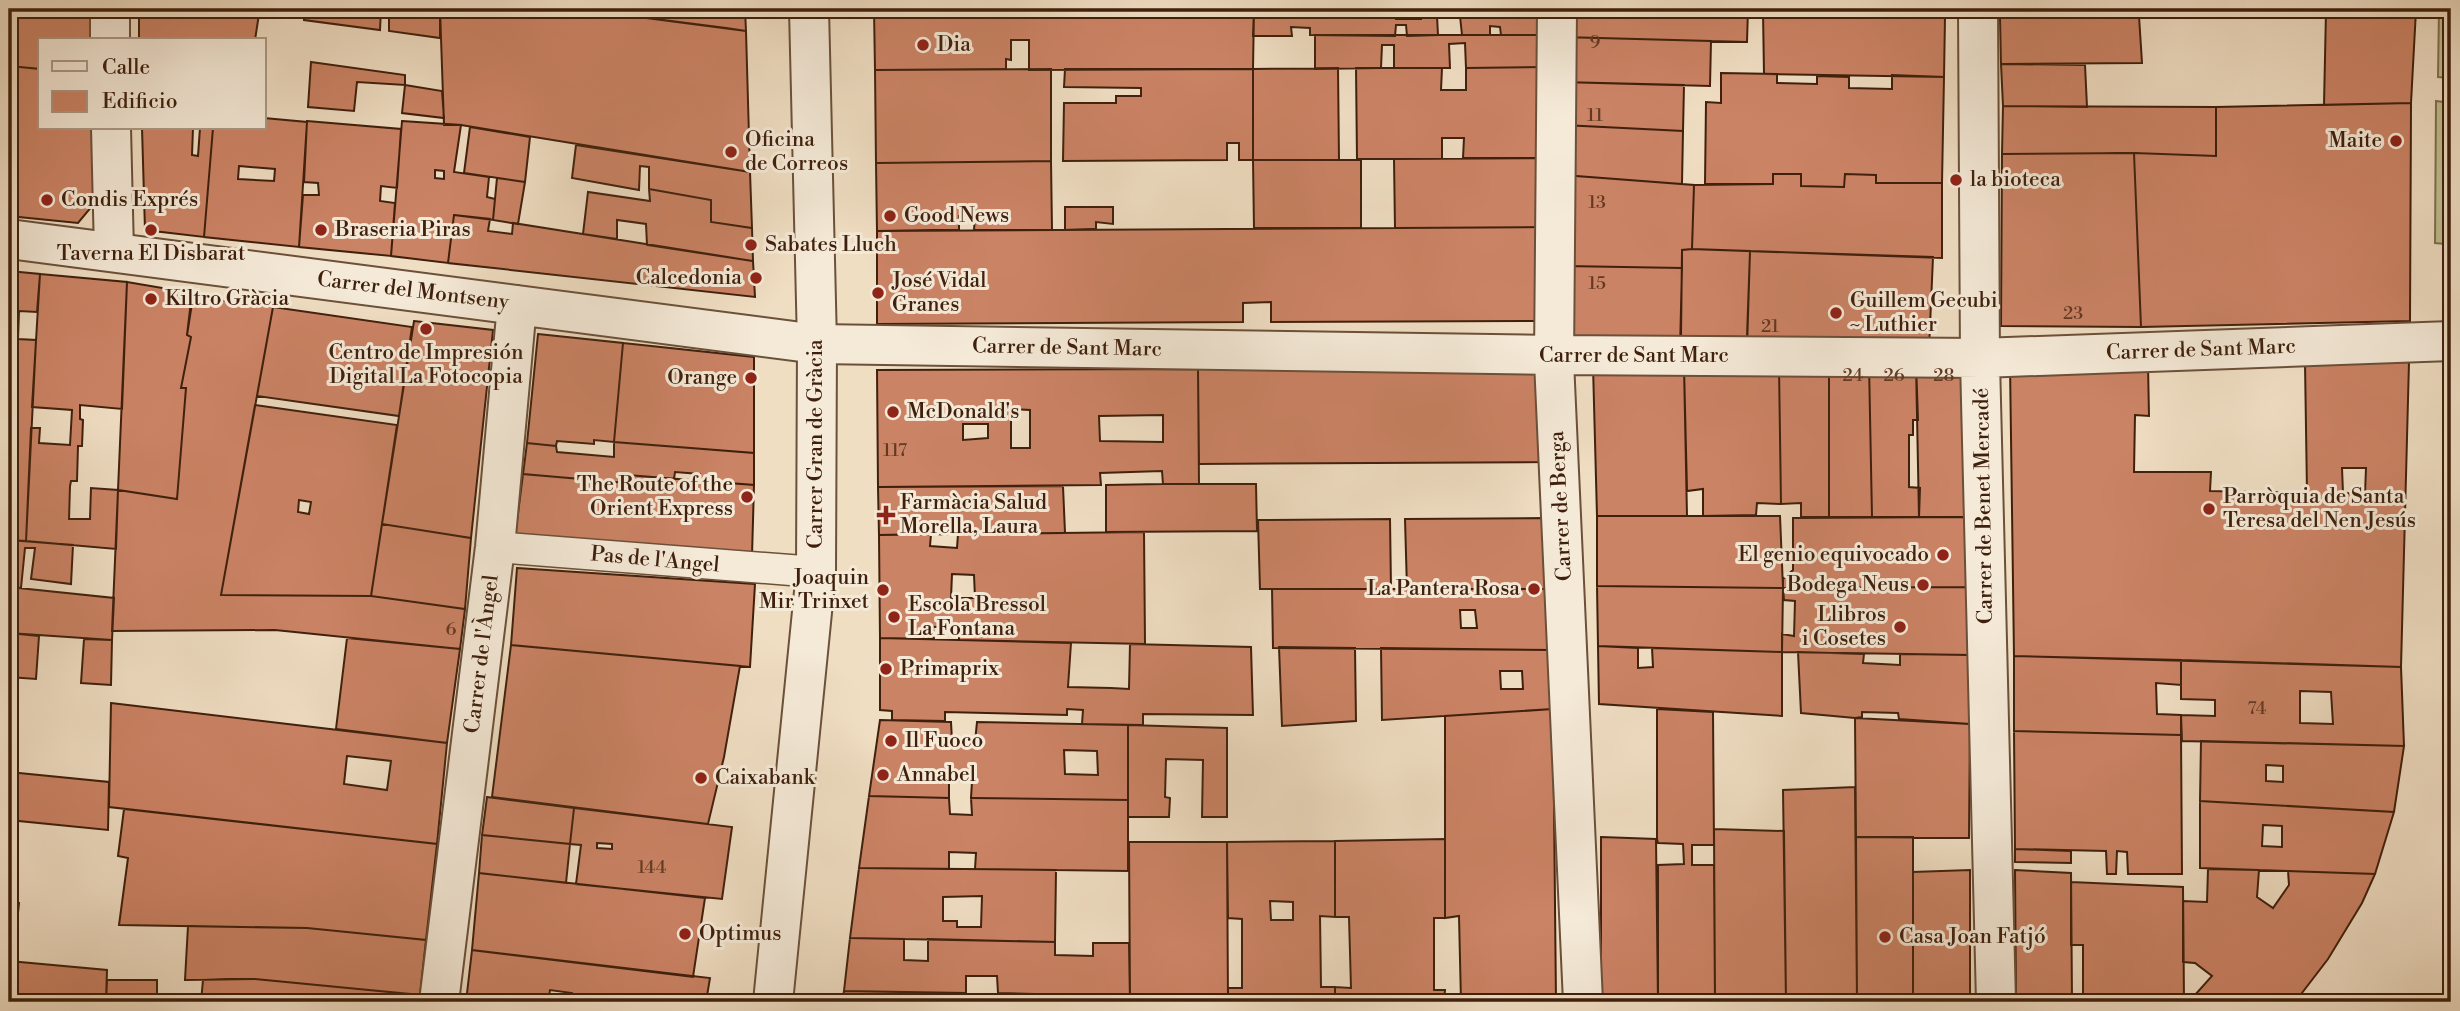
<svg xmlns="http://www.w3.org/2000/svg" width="2460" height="1011" font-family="'Libre Bodoni',serif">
<rect width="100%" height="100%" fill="#f0dec3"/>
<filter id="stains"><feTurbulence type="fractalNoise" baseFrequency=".00286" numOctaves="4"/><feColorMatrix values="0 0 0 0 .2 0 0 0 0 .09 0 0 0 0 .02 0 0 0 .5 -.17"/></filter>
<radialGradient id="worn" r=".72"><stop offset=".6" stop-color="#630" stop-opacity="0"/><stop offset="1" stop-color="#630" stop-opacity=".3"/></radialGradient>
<path fill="#bfc090" stroke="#7f704e" stroke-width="2" d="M2439 9H2451V78L2438 77Z
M2436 101 2451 103V179L2445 244 2435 243Z"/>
<path fill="#cb8365" stroke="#3f200d" stroke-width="2" fill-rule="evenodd" d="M9 9H92L93 40H40V69L9 66Z
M139 9H218L259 14 255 40H139Z
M218 9H283L282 17Z
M304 9H381L380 30 304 20Z
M389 9H440V38L389 31Z
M440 9H577L746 31 750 172 461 125H444Z
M577 9H745L746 31 726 28Z
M874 9H1254L1253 69 1029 70V40H1011V60L1006 59V69L875 70Z
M1254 9H1395L1396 19H1421V9H1545V35H1501L1500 27 1490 26V35H1462L1460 16H1437L1438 35 1407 36 1406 25H1396L1395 36 1310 35V28L1291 27 1292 36H1253Z
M1562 9H1748L1747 42 1562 37Z
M1748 9H1945V17L1748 13Z
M2000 9H2139V16L2000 18Z
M2168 9H2416V10L2168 13Z
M2416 10 2411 103 2324 105 2326 11Z
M1763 12 1945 17 1944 77 1764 74Z
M2139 16 2142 63 2001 64 2000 18Z
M1315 35H1545L1546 67 1466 68 1465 43 1449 44 1450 68H1394V45H1382L1381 68 1315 69Z
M1562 37 1711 41 1710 86 1561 82Z
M311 62 405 75V85L357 82 354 111 308 107Z
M2001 64 2085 65 2087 107 2003 106Z
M9 66 40 69V128H96L98 199 78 223 9 216Z
M1546 67V158H1463L1464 138H1442V159H1357L1356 68H1442L1441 90H1466V68Z
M1338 68 1339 160H1253V69Z
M1051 69V161L876 163 875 70Z
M1065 69H1253V160H1239V143H1227V160L1063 161 1064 103H1116V96H1141V88L1064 87Z
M1721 73 1777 74V83L1817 84V76L1849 77V88L1892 89V75L1944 77 1942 183H1876V175L1845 174 1844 187 1801 186V174H1773V184H1705L1706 102 1721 103Z
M1561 82 1684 85 1683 131 1563 125Z
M405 85 442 91 444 118 402 113Z
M2411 103 2410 321 2141 327 2134 153 2216 156V107Z
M2003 106 2216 107V156L2134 153 2002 154Z
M264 118 307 122 299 247 204 237 213 128H264ZM239 166 275 169 274 181 238 179Z
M307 121 401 129 397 188 381 186 380 201 395 203 391 256 299 247 303 195H319L318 183 304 182Z
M402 121 461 125 454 172 489 177 487 197 495 199 493 220 454 215 448 263 391 256ZM435 170 444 171V179L435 178Z
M1563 125 1683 131 1682 184 1563 175Z
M470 127 530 137 525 182 464 173Z
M142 128H193L192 155 198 156 200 128H213L204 237 145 230Z
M576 145 750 172 752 228 711 222V200L649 189V167L640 166 639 190 572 178Z
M2134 153 2141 327 2001 326 2002 154Z
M1546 158 1547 227 1395 228 1394 159Z
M1253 160H1361V228H1254Z
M1051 161 1052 230H974L975 216H959V230L877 231 876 163Z
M1773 174H1801V186L1844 187 1845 174 1876 175V183H1942V258L1692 249 1694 185 1773 184Z
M1563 175 1694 185 1692 249 1682 250V268L1565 266Z
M497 178 525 182 518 224 493 220Z
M649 189 711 200V222L752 228 753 261 647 245 646 224 617 220V239L583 234 588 192 650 201Z
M1065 207H1113V224L1096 222V229L1065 230Z
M454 215 490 219 488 231 512 234 513 223 753 261 755 297 448 263Z
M1547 227 1548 321 1271 322V302L1243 303V322L877 324V231Z
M1692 249 1750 251 1747 337 1681 336 1682 250Z
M1750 251 1933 257 1929 349 1747 348Z
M1565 266 1682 268 1680 349 1564 346Z
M9 271 40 274 37 312 19 311 18 339 36 340 26 541 9 540Z
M40 274 127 282 122 409 80 405V419L83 420 82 446H78L77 481H71L70 486 69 519H90L91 488 118 490 116 549 26 541 31 428H40L39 443 70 445 72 410 32 407Z
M127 282 192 293 187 335 191 337 181 388H186L177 499 118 490Z
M193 297 273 307 221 595 371 596 465 609 460 649 275 630 112 631 118 490 177 499 186 388H181L191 337 187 335Z
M273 307 412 327 399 416 257 396Z
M414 321 493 330 471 538 382 524Z
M538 334 623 343 614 442 594 440V444L557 441 556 446 527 443Z
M623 343 754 357V453L614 442Z
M2409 362 2401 667 2014 656 2010 364H2148L2149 416 2135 415 2134 472H2211L2210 491 2307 493 2305 363ZM2342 468H2366L2365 494 2343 493Z
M1916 363 1918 420H1913V435H1909V487L1920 488 1919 517H1872L1869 364Z
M1916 363H1964L1967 517H1919Z
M1829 364V517H1801V503L1781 504 1779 367Z
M1829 364H1869L1872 517H1829Z
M1548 366 1549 462 1199 464 1198 369Z
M1593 366 1684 367 1687 516H1597Z
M1684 367H1779L1781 504 1757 503 1756 515 1703 516V489L1687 491Z
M1198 369 1199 484H1163L1162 471 1100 473 1101 485 878 487 877 370ZM1011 409 1030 410V448H1011ZM1163 415V442L1100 441 1099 416ZM963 424H988V438L963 440Z
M255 405 397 425 371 596 221 595ZM299 500 311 502 309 514 298 512Z
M614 442 754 453V485L699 481 700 474 675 472 674 479 628 475 627 483 523 474 527 443 556 446 557 452 614 457Z
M523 474 627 483 628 475 754 485 752 556 515 537Z
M1163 484H1256L1257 531 1106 532V485Z
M1063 486 1065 533 879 535 878 487Z
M1597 516H1780L1783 588 1597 586Z
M1967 517 1968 587 1783 588V579L1793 570V518Z
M1550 518V589H1407L1405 519Z
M1390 519 1391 589H1260L1258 520Z
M382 524 471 538 465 609 371 596Z
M1144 532 1145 644 959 640V626L933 627 934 639 880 638 879 535 931 534 930 546 957 548 958 534ZM952 574 974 575 975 598H951Z
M9 540 73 545 71 584 31 579 35 548H25L21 588 9 587Z
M517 568 755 584 750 667 511 645Z
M1597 586 1783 588 1782 652 1598 646Z
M9 587 114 598 112 640 9 633Z
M1968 587 1970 655 1782 652V634L1794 636 1795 601 1784 600 1783 588Z
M1272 589H1550L1552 650 1273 648ZM1460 610H1475L1477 628H1461Z
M9 633 39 636 36 679 9 677Z
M347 638 460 649 447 743 336 729Z
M880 638 1071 643 1068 687 1111 688 1129 689 1130 644 1251 647 1253 715 1143 714V725L1082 724 1083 710 1067 709V715L945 712V721L892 720V711L880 710Z
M84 639 112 640 111 685 81 683Z
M511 645 740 666 724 757 708 824 492 797Z
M1598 646 1638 648V668L1653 667 1652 648 1782 652V716L1599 704Z
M1279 647 1355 648 1356 721 1282 726Z
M1381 648 1552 650 1553 709 1382 720ZM1500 671H1522L1523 689H1501Z
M1798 652 1864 654 1863 663 1900 665V654L1970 655V724L1899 719 1898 713 1862 712V717L1855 718 1801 713Z
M2014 656 2181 660V685L2156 683 2157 714 2181 715V735L2014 731Z
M2181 660 2401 667 2404 746 2182 741 2181 715 2215 716V700L2181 699ZM2300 691 2331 692 2333 724 2300 723Z
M9 677H14L9 751Z
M111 703 447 743 437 844 109 807ZM347 756 391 761 387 790 344 784Z
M1553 709 1556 1002H1461L1459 916 1445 918V716Z
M1657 709 1713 712 1714 845H1692V865H1714L1715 1002H1658V865L1684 864 1683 844 1658 843 1657 839Z
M1855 718 1970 724 1969 838 1856 837Z
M880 720 951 722 952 741 975 742 977 722 1128 725V800L971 798 972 781H949V798L869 796ZM1064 750 1097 751 1098 775 1065 774Z
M1128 725 1227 728V817H1202L1203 760 1166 759 1165 797 1170 798 1169 817H1128Z
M2014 731 2181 735 2182 874H2128L2127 852 2117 851 2116 874H2107L2106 851 2015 849Z
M2201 741 2404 746 2394 812 2200 801ZM2266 765 2283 766V782L2266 781Z
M9 772 109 782 108 830 9 820Z
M1855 787 1857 1002H1786L1783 790Z
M869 796 949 798 950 814 972 815 971 798 1128 800V871L975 869 976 853 949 852V869L859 868Z
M487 797 574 808 570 844 482 835Z
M2200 801 2394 812 2375 874 2200 868ZM2263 825 2282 826V847L2262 846Z
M574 808 732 827 722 899 576 884 581 845 570 844ZM597 843 612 844V849L597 848Z
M124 809 437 844 426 940 307 928 119 925 128 858 118 856Z
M1714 829 1784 831 1786 1002H1715Z
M482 835 570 844 566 883 479 873Z
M1601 837 1656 839 1658 1002H1601Z
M1856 837H1913V1002H1857Z
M1445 839V918H1434V990H1445L1444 1002H1335V987L1351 988 1349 917H1335V841Z
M1335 841V917L1320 916 1321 987H1335V1002H1228V988H1242V919L1228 918 1227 842ZM1270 901 1293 902V920H1271Z
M1129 842H1227L1228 1002H1130Z
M2015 849 2071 851V863L2015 862Z
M9 865 14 866 11 903H19L18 913H9Z
M859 868 1056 870 1055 942 850 938ZM982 896 981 927H957V921H943V897Z
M2208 869 2259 870 2257 897 2273 908 2289 885 2288 871 2375 874 2362 903 2328 959 2295 1002H2184L2183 994 2195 995 2212 976 2195 963 2183 962V901L2207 902Z
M1970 870V1002H1913V872Z
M2015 870 2071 873 2072 1002H2016Z
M479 873 705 898 693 977 472 950Z
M2071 882 2183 887 2184 1002H2072L2071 997 2083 998V945H2071Z
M188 926 307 928 426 940 420 995 255 979 185 980Z
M850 938 904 939V960L928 961V939L1055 942V955L1093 956V943H1129L1130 1002H1108V996L998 993 997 976H966V993L844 991Z
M472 950 710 978 706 1002H571L572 993 550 990 548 1002H466Z
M9 961 107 970 106 1002H9Z
M227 979H255L420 995 419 1002H201L203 980Z
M107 980H157V1002H106Z
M844 991 959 993 960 1002H842Z
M998 993 1059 995V1002H998Z
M1067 995 1108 996V1002H1067Z"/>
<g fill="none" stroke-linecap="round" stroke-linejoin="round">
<g stroke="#6b503a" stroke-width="33">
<path id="pedestrian" d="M495 547 816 572"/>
</g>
<g stroke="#6b503a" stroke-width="42">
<path id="minor" d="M110 9V40
M1557 9 1554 361 1583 1002
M1978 9 1980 361 1996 1002
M111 128 114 252
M9 239 817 344 1554 355 1981 358 2451 341
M439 1002 495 547 517 305"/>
</g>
<g stroke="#6b503a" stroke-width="42">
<path id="tertiary" d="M773 1002 816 572 817 344 809 9"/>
</g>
<use href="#pedestrian" stroke="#f5ead8" stroke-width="30"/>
<use href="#minor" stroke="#f5ead8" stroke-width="38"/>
<use href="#tertiary" stroke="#f5ead8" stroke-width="38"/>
</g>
<g fill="#8f2418" stroke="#f5ead8" stroke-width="2.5">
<circle cx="923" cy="45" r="7"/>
<circle cx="2396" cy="141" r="7"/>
<circle cx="731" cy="152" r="7"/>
<circle cx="1956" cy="180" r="7"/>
<circle cx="47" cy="200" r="7"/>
<circle cx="890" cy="216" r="7"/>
<circle cx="151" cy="230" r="7"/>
<circle cx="321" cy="230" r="7"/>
<circle cx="751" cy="245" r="7"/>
<circle cx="756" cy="278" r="7"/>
<circle cx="878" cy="293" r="7"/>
<circle cx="151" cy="299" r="7"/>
<circle cx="1836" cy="313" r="7"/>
<circle cx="426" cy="329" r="7"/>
<circle cx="751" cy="378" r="7"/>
<circle cx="893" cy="412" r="7"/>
<circle cx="747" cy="497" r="7"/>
<circle cx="2209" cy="509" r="7"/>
<path d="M882.5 504.5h7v7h7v7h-7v7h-7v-7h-7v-7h7z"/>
<circle cx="1943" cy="555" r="7"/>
<circle cx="1923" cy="585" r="7"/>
<circle cx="1534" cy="589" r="7"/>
<circle cx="883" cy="590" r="7"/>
<circle cx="894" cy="617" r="7"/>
<circle cx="1900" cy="627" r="7"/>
<circle cx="886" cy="669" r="7"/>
<circle cx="891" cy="741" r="7"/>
<circle cx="883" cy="775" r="7"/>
<circle cx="701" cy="778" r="7"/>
<circle cx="685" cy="934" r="7"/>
<circle cx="1885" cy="937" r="7"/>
</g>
<g text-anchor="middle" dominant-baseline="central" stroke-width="6" stroke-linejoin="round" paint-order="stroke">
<g font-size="18" fill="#623923">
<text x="1595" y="42">9</text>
<text x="1595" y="115">11</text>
<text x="1597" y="202">13</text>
<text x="1597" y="283">15</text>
<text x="2073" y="313">23</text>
<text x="1770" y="326">21</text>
<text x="1853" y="375">24</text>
<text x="1894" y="375">26</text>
<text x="1944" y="375">28</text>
<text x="895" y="450">117</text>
<text x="451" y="629">6</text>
<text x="2257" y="708">74</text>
<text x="652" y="867">144</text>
</g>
<g font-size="21" fill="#3f200d" stroke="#f5ead8" text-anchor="start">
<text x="937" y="45">Dia</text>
<text x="745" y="140">Oficina<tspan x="745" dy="24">de Correos</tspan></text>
<text x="2382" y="141" text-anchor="end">Maite</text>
<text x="1970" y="180">la bioteca</text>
<text x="61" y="200">Condis Exprés</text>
<text x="904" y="216">Good News</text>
<text x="335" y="230">Braseria Piras</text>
<text x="765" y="245">Sabates Lluch</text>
<text x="151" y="254" text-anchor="middle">Taverna El Disbarat</text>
<text x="742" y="278" text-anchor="end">Calcedonia</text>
<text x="892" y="281">José Vidal<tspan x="892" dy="24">Granes</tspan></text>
<text x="165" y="299">Kiltro Gràcia</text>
<text x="1850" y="301">Guillem Gecubi<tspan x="1850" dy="24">~ Luthier</tspan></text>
<text x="426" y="353" text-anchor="middle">Centro de Impresión<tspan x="426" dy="24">Digital La Fotocopia</tspan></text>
<text x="737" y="378" text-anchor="end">Orange</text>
<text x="907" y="412">McDonald's</text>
<text x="733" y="485" text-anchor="end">The Route of the<tspan x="733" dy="24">Orient Express</tspan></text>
<text x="2223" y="497">Parròquia de Santa<tspan x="2223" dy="24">Teresa del Nen Jesús</tspan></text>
<text x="900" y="503">Farmàcia Salud<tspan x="900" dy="24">Morella, Laura</tspan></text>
<text x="1929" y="555" text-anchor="end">El genio equivocado</text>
<text x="869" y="578" text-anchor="end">Joaquin<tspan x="869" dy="24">Mir Trinxet</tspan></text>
<text x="1909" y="585" text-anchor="end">Bodega Neus</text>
<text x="1520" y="589" text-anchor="end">La Pantera Rosa</text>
<text x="908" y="605">Escola Bressol<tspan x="908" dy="24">La Fontana</tspan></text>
<text x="1886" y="615" text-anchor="end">Llibros<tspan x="1886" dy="24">i Cosetes</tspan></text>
<text x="900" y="669">Primaprix</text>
<text x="905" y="741">Il Fuoco</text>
<text x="897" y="775">Annabel</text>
<text x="715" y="778">Caixabank</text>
<text x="699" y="934">Optimus</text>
<text x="1899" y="937">Casa Joan Fatjó</text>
</g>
<g font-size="21" fill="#3f200d" stroke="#f5ead8">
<text transform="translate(413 291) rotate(7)">Carrer del Montseny</text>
<text transform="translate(1067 348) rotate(1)">Carrer de Sant Marc</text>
<text transform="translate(2201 350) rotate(-2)">Carrer de Sant Marc</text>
<text x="1634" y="356">Carrer de Sant Marc</text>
<text transform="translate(816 444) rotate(-90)">Carrer Gran de Gràcia</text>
<text transform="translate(1561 506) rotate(-93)">Carrer de Berga</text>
<text transform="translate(1984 506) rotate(-91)">Carrer de Benet Mercadé</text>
<text transform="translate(655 560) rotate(5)">Pas de l'Angel</text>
<text transform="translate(482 654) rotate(-83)">Carrer de l'Àngel</text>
</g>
</g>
<rect width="2460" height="1011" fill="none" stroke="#f0dec3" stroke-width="35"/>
<rect x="10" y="10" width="2439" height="990" fill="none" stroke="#3f200d" stroke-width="3.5"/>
<rect x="18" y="18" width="2425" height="976" fill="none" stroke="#3f200d" stroke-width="2"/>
<rect x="38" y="38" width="228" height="91" fill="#f5ead8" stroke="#ac9987" stroke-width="2"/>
<rect x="52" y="61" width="35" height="10" fill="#f5ead8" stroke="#ac9987" stroke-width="2"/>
<text x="102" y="74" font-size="21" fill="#3f200d">Calle</text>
<rect x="52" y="91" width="35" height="21" fill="#cb8365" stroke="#ac9987" stroke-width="2"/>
<text x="102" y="108" font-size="21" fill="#3f200d">Edificio</text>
<rect width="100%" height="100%" filter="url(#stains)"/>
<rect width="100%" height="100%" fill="url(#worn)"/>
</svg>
